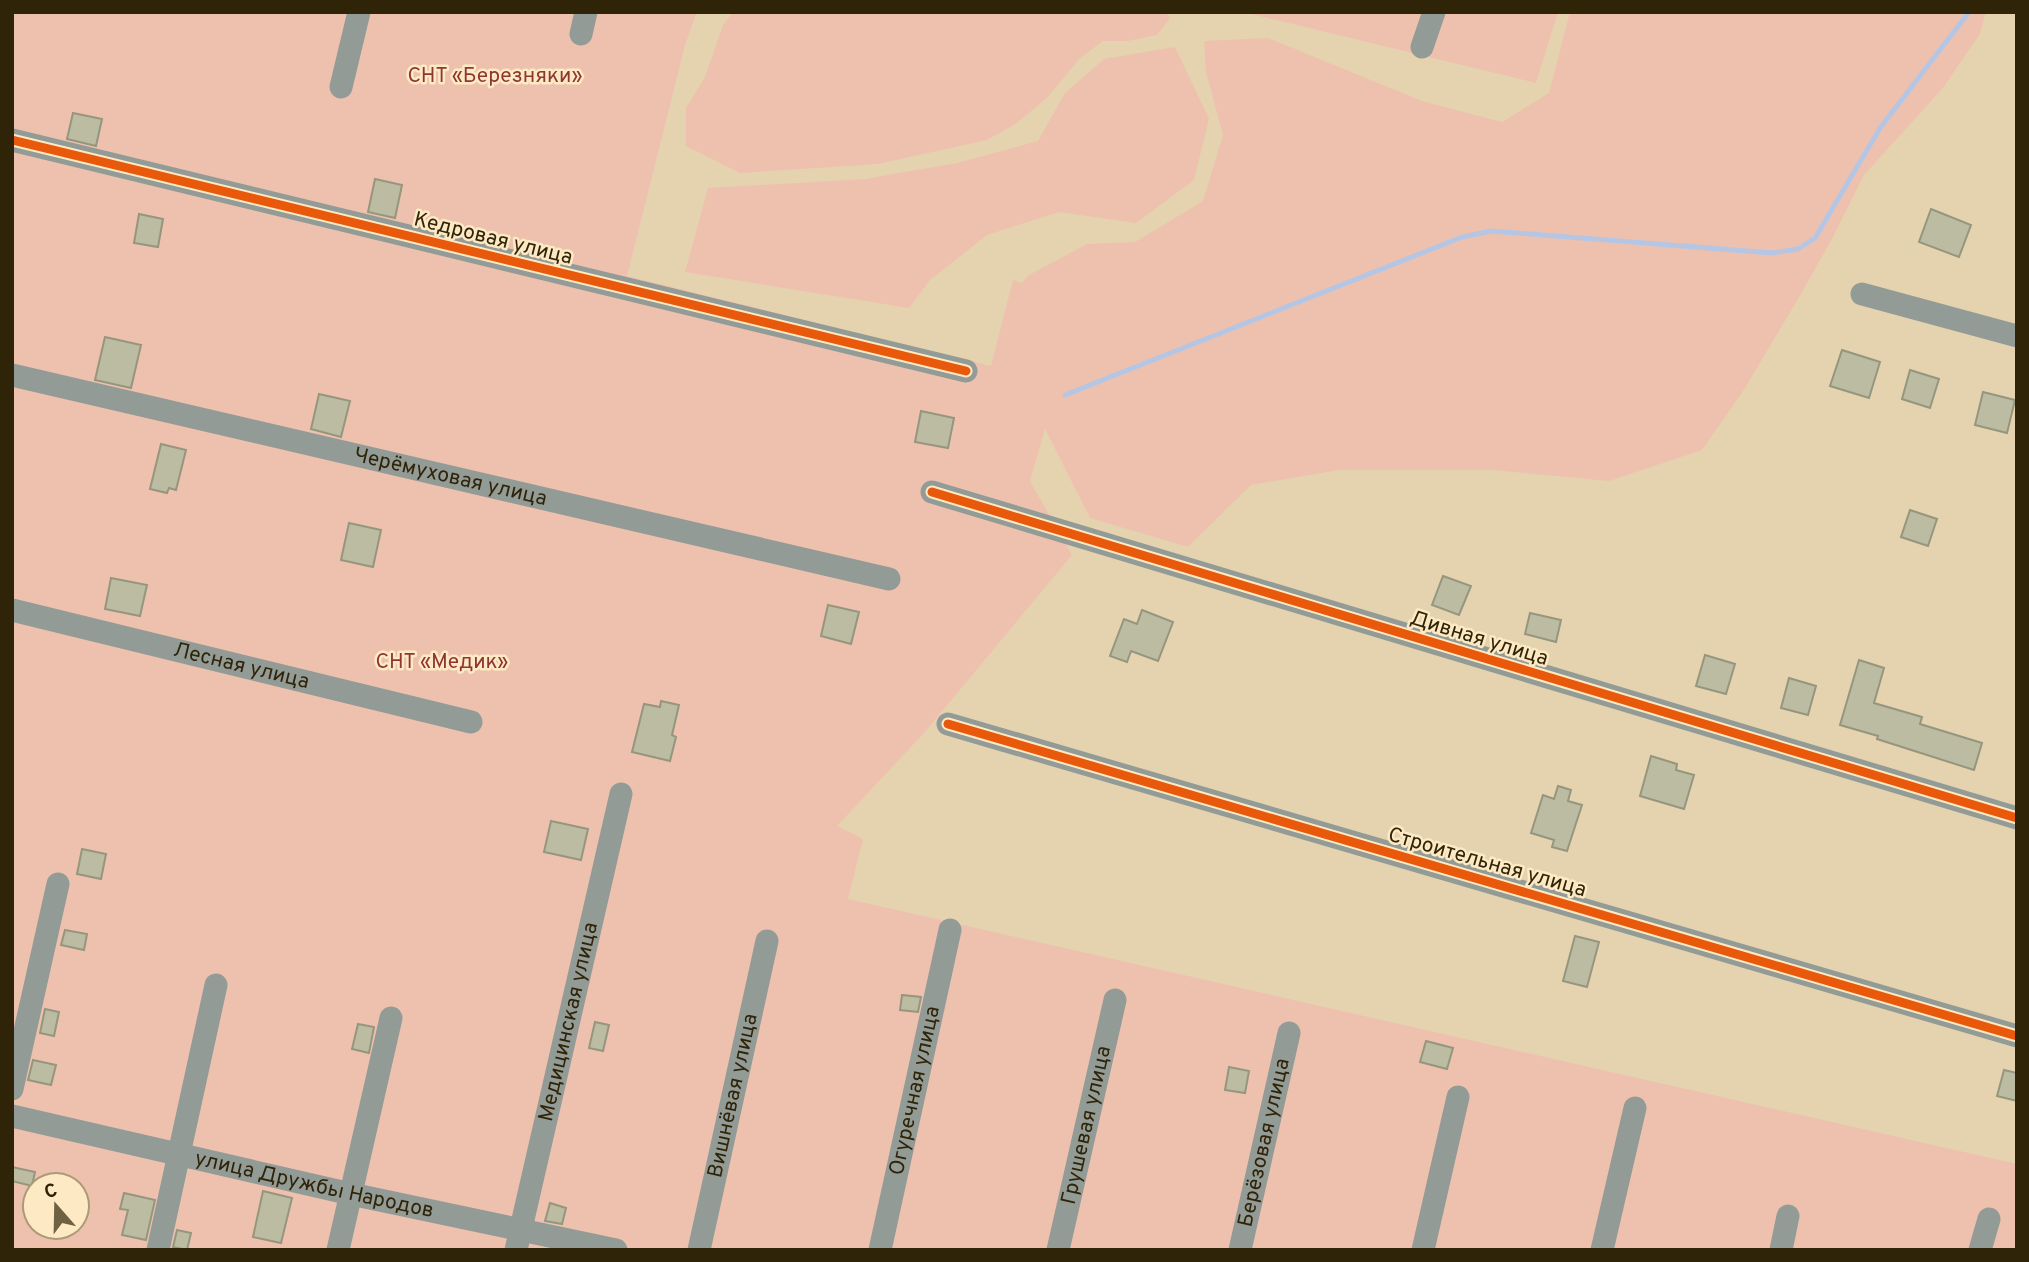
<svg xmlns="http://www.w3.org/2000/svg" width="2029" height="1262" font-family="Overpass,sans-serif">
<rect width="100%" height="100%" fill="#e5d3af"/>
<path fill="#edc1ae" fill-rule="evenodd" d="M12 12H697L685 45 627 276 991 366 1013 280 1022 283 1029 275 1087 244 1135 242 1203 201 1223 135 1206 72 1204 41 1268 38 1422 101 1502 122 1549 93 1570 12H1986L1980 34 1942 89 1864 175 1833 237 1801 294 1745 388 1702 450 1609 481 1493 470H1339L1251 485 1188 547 1090 518 1045 429 1030 481 1072 555 924 733 837 826 863 839 848 899 2017 1164V1250H12ZM35 1185H77V1227H35Z
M733 12H1165L1170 18 1157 35 1128 41H1103L1079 59 1048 97 1017 123 987 140 878 164 740 173 686 146V108L705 77 723 25Z
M1243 12H1558L1536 83Z
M1175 47 1209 119 1194 180 1136 223 1059 212 987 235 930 280 909 308 685 272 708 188 865 179 957 163 1038 141 1065 93 1104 59Z"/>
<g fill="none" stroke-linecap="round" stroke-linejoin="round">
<path stroke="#b5c6e5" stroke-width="5" d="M1065 395 1462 237 1491 231 1772 253 1798 249 1815 238 1880 128 1969 12"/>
</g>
<path fill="#bbbca2" stroke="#96967e" stroke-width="2" d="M73 113 102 119 96 146 67 139Z
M375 179 402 185 395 218 368 212Z
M1931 209 1971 225 1959 257 1919 242Z
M139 214 163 219 158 247 134 243Z
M105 337 141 345 131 388 95 380Z
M1842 350 1880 362 1869 398 1830 386Z
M1910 370 1939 379 1930 408 1902 399Z
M1983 392 2015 400 2007 433 1975 425Z
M319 394 350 401 341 437 311 429Z
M921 411 954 418 948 448 915 442Z
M161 444 186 450 176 490 169 488 167 493 150 489Z
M1910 510 1937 519 1928 546 1901 537Z
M349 523 381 530 373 567 341 560Z
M1443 576 1471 586 1459 615 1432 605Z
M111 578 147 585 140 616 105 609Z
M828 605 859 612 851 644 821 636Z
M1142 610 1173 622 1158 661 1131 651 1127 662 1110 656 1124 619 1137 624Z
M1530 613 1561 620 1556 642 1525 634Z
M1705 655 1735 664 1726 694 1696 686Z
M1859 660 1884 668 1874 703 1922 717 1920 724 1982 743 1974 770 1877 739 1878 736 1840 725Z
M1789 678 1816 686 1808 715 1781 708Z
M661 701 679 705 672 735 676 737 670 761 632 752 644 704 660 707Z
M1651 756 1677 764 1676 770 1694 775 1684 809 1640 796Z
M1558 786 1571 790 1568 801 1582 805 1567 851 1552 847 1554 840 1531 833 1543 795 1554 799Z
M551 821 588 829 581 860 544 852Z
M82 849 106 854 101 879 77 874Z
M65 930 87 934 84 950 61 945Z
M1575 936 1599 942 1587 987 1563 981Z
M902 995 921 997 918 1012 900 1010Z
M45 1009 59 1012 54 1036 40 1033Z
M595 1022 609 1025 603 1051 589 1048Z
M358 1024 374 1027 369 1053 352 1049Z
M1426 1041 1453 1048 1447 1069 1420 1062Z
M33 1060 56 1065 51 1085 28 1080Z
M1229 1067 1249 1071 1245 1093 1225 1090Z
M2004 1070 2017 1073V1101L1997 1096Z
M12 1167 35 1172 32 1186 12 1181Z
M263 1191 292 1198 281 1243 253 1237Z
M124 1193 155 1200 146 1240 122 1235 128 1210 120 1209Z
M550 1203 566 1208 562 1224 545 1221Z
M177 1230 191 1233 187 1250 173 1247Z"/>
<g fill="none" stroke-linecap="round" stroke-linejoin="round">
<g stroke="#939b96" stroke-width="23">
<path d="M581 34 586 12"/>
<path d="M1422 47 1434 12"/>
<path d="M341 87 359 12"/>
<path d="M12 140 966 371"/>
<path d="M1862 294 2017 336"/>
<path id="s1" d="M12 375 889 579"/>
<path d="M932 492 2017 818"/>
<path id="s2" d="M12 610 471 722"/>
<path d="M948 724 2017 1036"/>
<path d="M12 1089 58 884"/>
<path id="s3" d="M12 1116 351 1194 616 1250"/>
<path d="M158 1250 216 985"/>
<path d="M338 1250 391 1018"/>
<path id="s4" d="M516 1250 621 794"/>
<path id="s5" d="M699 1250 767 941"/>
<path id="s6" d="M880 1250 950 930"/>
<path id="s7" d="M1058 1250 1115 1000"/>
<path id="s8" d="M1240 1250 1289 1033"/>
<path d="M1423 1250 1458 1097"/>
<path d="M1602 1250 1635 1108"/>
<path d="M1781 1250 1788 1216"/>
<path d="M1980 1250 1989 1219"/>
</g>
<g stroke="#fde9c3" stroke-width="13">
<path id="cycleway" d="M12 140 966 371
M932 492 2017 818
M948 724 2017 1036"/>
</g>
<use href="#cycleway" stroke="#e8590c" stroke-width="9"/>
</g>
<g text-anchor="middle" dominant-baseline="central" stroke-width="5" stroke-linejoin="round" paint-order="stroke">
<g font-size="21" fill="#8f3534" stroke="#fde9c3">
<text x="495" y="76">СНТ «Березняки»</text>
<text x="442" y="662">СНТ «Медик»</text>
</g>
<g font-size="21" fill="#302408" stroke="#fde9c3">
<text transform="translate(493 239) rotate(14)">Кедровая улица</text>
<text stroke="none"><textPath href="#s1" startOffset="450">Черёмуховая улица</textPath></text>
<text transform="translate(1479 639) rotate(17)">Дивная улица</text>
<text stroke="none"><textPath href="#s2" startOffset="236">Лесная улица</textPath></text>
<text transform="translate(1487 863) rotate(16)">Строительная улица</text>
<text stroke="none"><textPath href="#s4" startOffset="234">Медицинская улица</textPath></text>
<text stroke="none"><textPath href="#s6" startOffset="163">Огуречная улица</textPath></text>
<text stroke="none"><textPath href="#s5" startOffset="158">Вишнёвая улица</textPath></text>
<text stroke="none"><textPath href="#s7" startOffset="128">Грушевая улица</textPath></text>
<text stroke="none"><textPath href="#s8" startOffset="110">Берёзовая улица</textPath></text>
<text stroke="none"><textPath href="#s3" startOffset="310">улица Дружбы Народов</textPath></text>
</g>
</g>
<rect width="2029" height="1262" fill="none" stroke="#302408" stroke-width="28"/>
<g transform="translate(56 1206) rotate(340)"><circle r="33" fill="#fde9c3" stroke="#ab9a78" stroke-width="2"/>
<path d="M0-5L12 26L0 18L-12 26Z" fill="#6f6142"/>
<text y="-10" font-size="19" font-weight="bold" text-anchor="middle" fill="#302408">С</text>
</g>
</svg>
